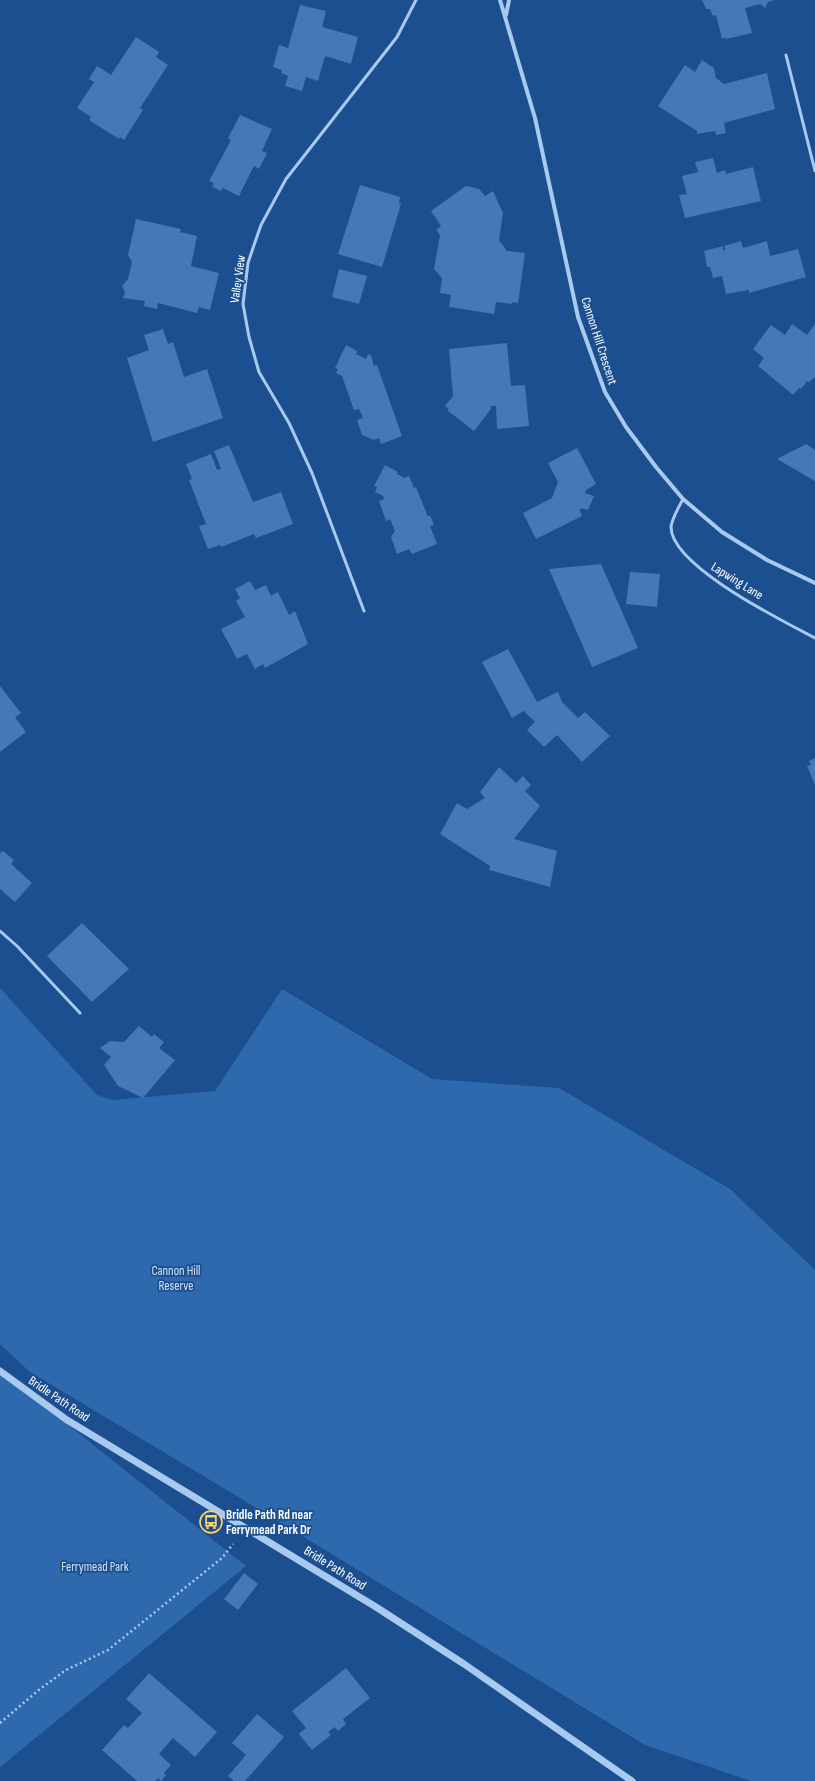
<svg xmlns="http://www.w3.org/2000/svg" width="815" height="1781" font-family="'Sofia Sans Condensed',sans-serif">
<rect width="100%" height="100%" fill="#1b4f8f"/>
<path fill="#2e69ad" d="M0 988 97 1095 113 1100 215 1091 282 989 432 1079 559 1088 730 1189 815 1270V1781H751L645 1745 230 1492 30 1372 0 1344Z
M0 1371 246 1566 0 1767Z"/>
<path fill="#4478b7" d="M702 0H775L768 2 765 8 760 4 745 8 752 33 726 39V37L722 39 716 15 713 16 710 9H706Z
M300 5 326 11 322 27 358 37 351 64 325 56 318 81 306 77 302 91 285 86 288 76 281 73 282 70 273 67 279 45 288 48Z
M136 37 159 52 156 57 168 65 140 108 143 110 124 140 120 137 119 139 89 120 91 117 77 108 94 82 89 79 97 66 111 75Z
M702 60 714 68 716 78 724 84 767 73 775 109 724 123 726 133 716 135 715 131 697 134V131L658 106 685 65 695 72Z
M240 115 272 129 262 151 267 153 259 169 254 166 239 196 223 188 221 191 212 187 214 183 209 181 231 140 228 138Z
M713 158 717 173 725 170 726 174 753 167 761 201 685 218 679 195 687 194 682 176 698 172 695 162Z
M360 185 400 197 399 203 401 204 382 267 338 254Z
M466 186 479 189 485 196 493 191 503 213 499 240 507 251 525 253 518 303 512 302V304L496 302 494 314 449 307 451 295 440 293 442 278 434 269 440 235 436 230 441 226 431 211Z
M136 219 181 229 180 232 197 236 191 266 219 273 210 310 199 307 197 313 158 303 157 309 144 306 145 301 123 298 125 292 122 286 128 279 132 262 128 255Z
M741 241 743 248 767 241 770 256 798 249 806 277 749 293V290L726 294 722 276 713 278 710 267H707L704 251 723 246V250H726L724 246Z
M339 269 367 276 359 304 332 297Z
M792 324 807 335 815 324V377L809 382 807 381 801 389 799 388 793 395 758 366 764 358 753 349 771 325 785 335Z
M163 329 168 344 173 342 184 377 207 369 223 418 153 442 127 358 149 350 144 335Z
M507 343 511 386 525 385 529 426 497 429 496 406H491V409L474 431 447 410 449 409 445 406 453 396 449 349Z
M346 345 357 351 356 354 366 359 368 354 371 356 374 366 377 365 402 436 381 444 379 438 374 440 362 435 357 420 363 418 359 409 354 410 342 376 336 373 338 369 335 368Z
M806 444 815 450V481L777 459Z
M229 445 253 502 281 492 293 524 256 538 254 534 221 547 220 545 208 549 199 526 206 524 189 480 192 479 186 464 211 454 217 470 221 469 214 451Z
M577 448 596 484 586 490 585 493 594 496 588 510 581 508 580 510 582 516 536 539 523 513 552 498 558 482 548 463Z
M385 465 398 472 397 474 405 478 409 476 414 488 416 487 428 517 430 515 434 525 430 526 437 544 412 554 409 549 397 554 391 537 395 531 390 519 386 521 379 501 384 499 383 496 375 492 377 487 374 486Z
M601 564 638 648 592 667 549 569Z
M630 572 660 574 657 607 626 604Z
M250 581 255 590 266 585 271 596 278 592 289 615 295 611 308 644 265 668 263 664 255 669 247 654 237 659 221 629 245 617 236 601 240 598 235 589Z
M508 649 537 702 558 692 562 702 578 718 585 712 610 736 582 762 557 735 544 747 527 730 535 722 524 711 512 718 482 662Z
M0 686 21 713 15 717 26 732 0 752Z
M815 758V785L807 766 811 765 809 761Z
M499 767 516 783 523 776 531 785 525 791 540 806 514 839 557 851 550 887 489 870 490 866 440 834 457 803 467 809 485 798 480 792Z
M3 851 14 860 11 864 32 883 15 902 0 889V853Z
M82 923 129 969 92 1002 47 956Z
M139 1026 152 1037 154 1034 164 1042 159 1048 175 1060 143 1098 118 1086 104 1065 111 1057 100 1048 110 1041 124 1042Z
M244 1573 258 1584 238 1610 224 1599Z
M346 1668 370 1698 343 1719 346 1724 338 1731 335 1727 328 1732 331 1735 312 1750 299 1734 306 1728 292 1711Z
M149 1673 217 1732 195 1757 173 1738 159 1754 171 1765 164 1773 166 1775 161 1781 158 1778 155 1781H137L102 1750 124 1725 128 1728 142 1713 126 1699Z
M257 1714 284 1737 245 1781H234L228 1776 246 1755 232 1743Z"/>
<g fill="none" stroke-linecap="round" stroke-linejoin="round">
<path stroke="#a9c9ee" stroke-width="2.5" stroke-dasharray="2 3" stroke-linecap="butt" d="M0 1723 40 1689 66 1670 108 1650 222 1558 233 1544"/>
<path stroke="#a9c9ee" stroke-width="3" d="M786 55 815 171
M683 499C679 507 672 518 671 527 671 566 783 621 815 638
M364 611 312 473 289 423 259 372 249 337 243 304 248 263 253 248 261 225 286 179 397 37 416 0
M0 931 17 946 80 1013"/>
<path stroke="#a9c9ee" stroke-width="4" d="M500 0 535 118 578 317 605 392 626 427 656 467 683 499 722 532 767 560 815 583
M506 15 509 0"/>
<path stroke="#a9c9ee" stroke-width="7" d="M0 1371 67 1420 376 1607 464 1664 632 1781"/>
</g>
<defs>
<g id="bus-ring" transform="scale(1.15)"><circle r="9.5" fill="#1b4f8f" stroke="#ffd166" stroke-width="1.5"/><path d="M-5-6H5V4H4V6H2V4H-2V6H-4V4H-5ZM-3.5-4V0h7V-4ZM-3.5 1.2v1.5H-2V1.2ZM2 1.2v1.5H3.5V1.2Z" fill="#ffd166"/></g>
</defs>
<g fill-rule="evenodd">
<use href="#bus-ring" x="211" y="1522"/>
</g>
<g text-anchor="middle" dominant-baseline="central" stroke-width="3.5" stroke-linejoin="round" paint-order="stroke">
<g font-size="13" fill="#fff" stroke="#1b4f8f">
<text transform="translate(238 279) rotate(-82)">Valley View</text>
<text transform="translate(599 341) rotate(72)">Cannon Hill Crescent</text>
<text transform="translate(737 581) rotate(32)">Lapwing Lane</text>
<text transform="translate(59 1399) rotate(34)">Bridle Path Road</text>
<text transform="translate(335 1568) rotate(32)">Bridle Path Road</text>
</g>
<g font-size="13" fill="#cfe3fa" stroke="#1b4f8f">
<text x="176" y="1271">Cannon Hill<tspan x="176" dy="15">Reserve</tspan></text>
<text x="95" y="1567">Ferrymead Park</text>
</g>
<g font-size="13" font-weight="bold" fill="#fff" stroke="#1b4f8f" text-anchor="start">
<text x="226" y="1515">Bridle Path Rd near<tspan x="226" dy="15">Ferrymead Park Dr</tspan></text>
</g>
</g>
</svg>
